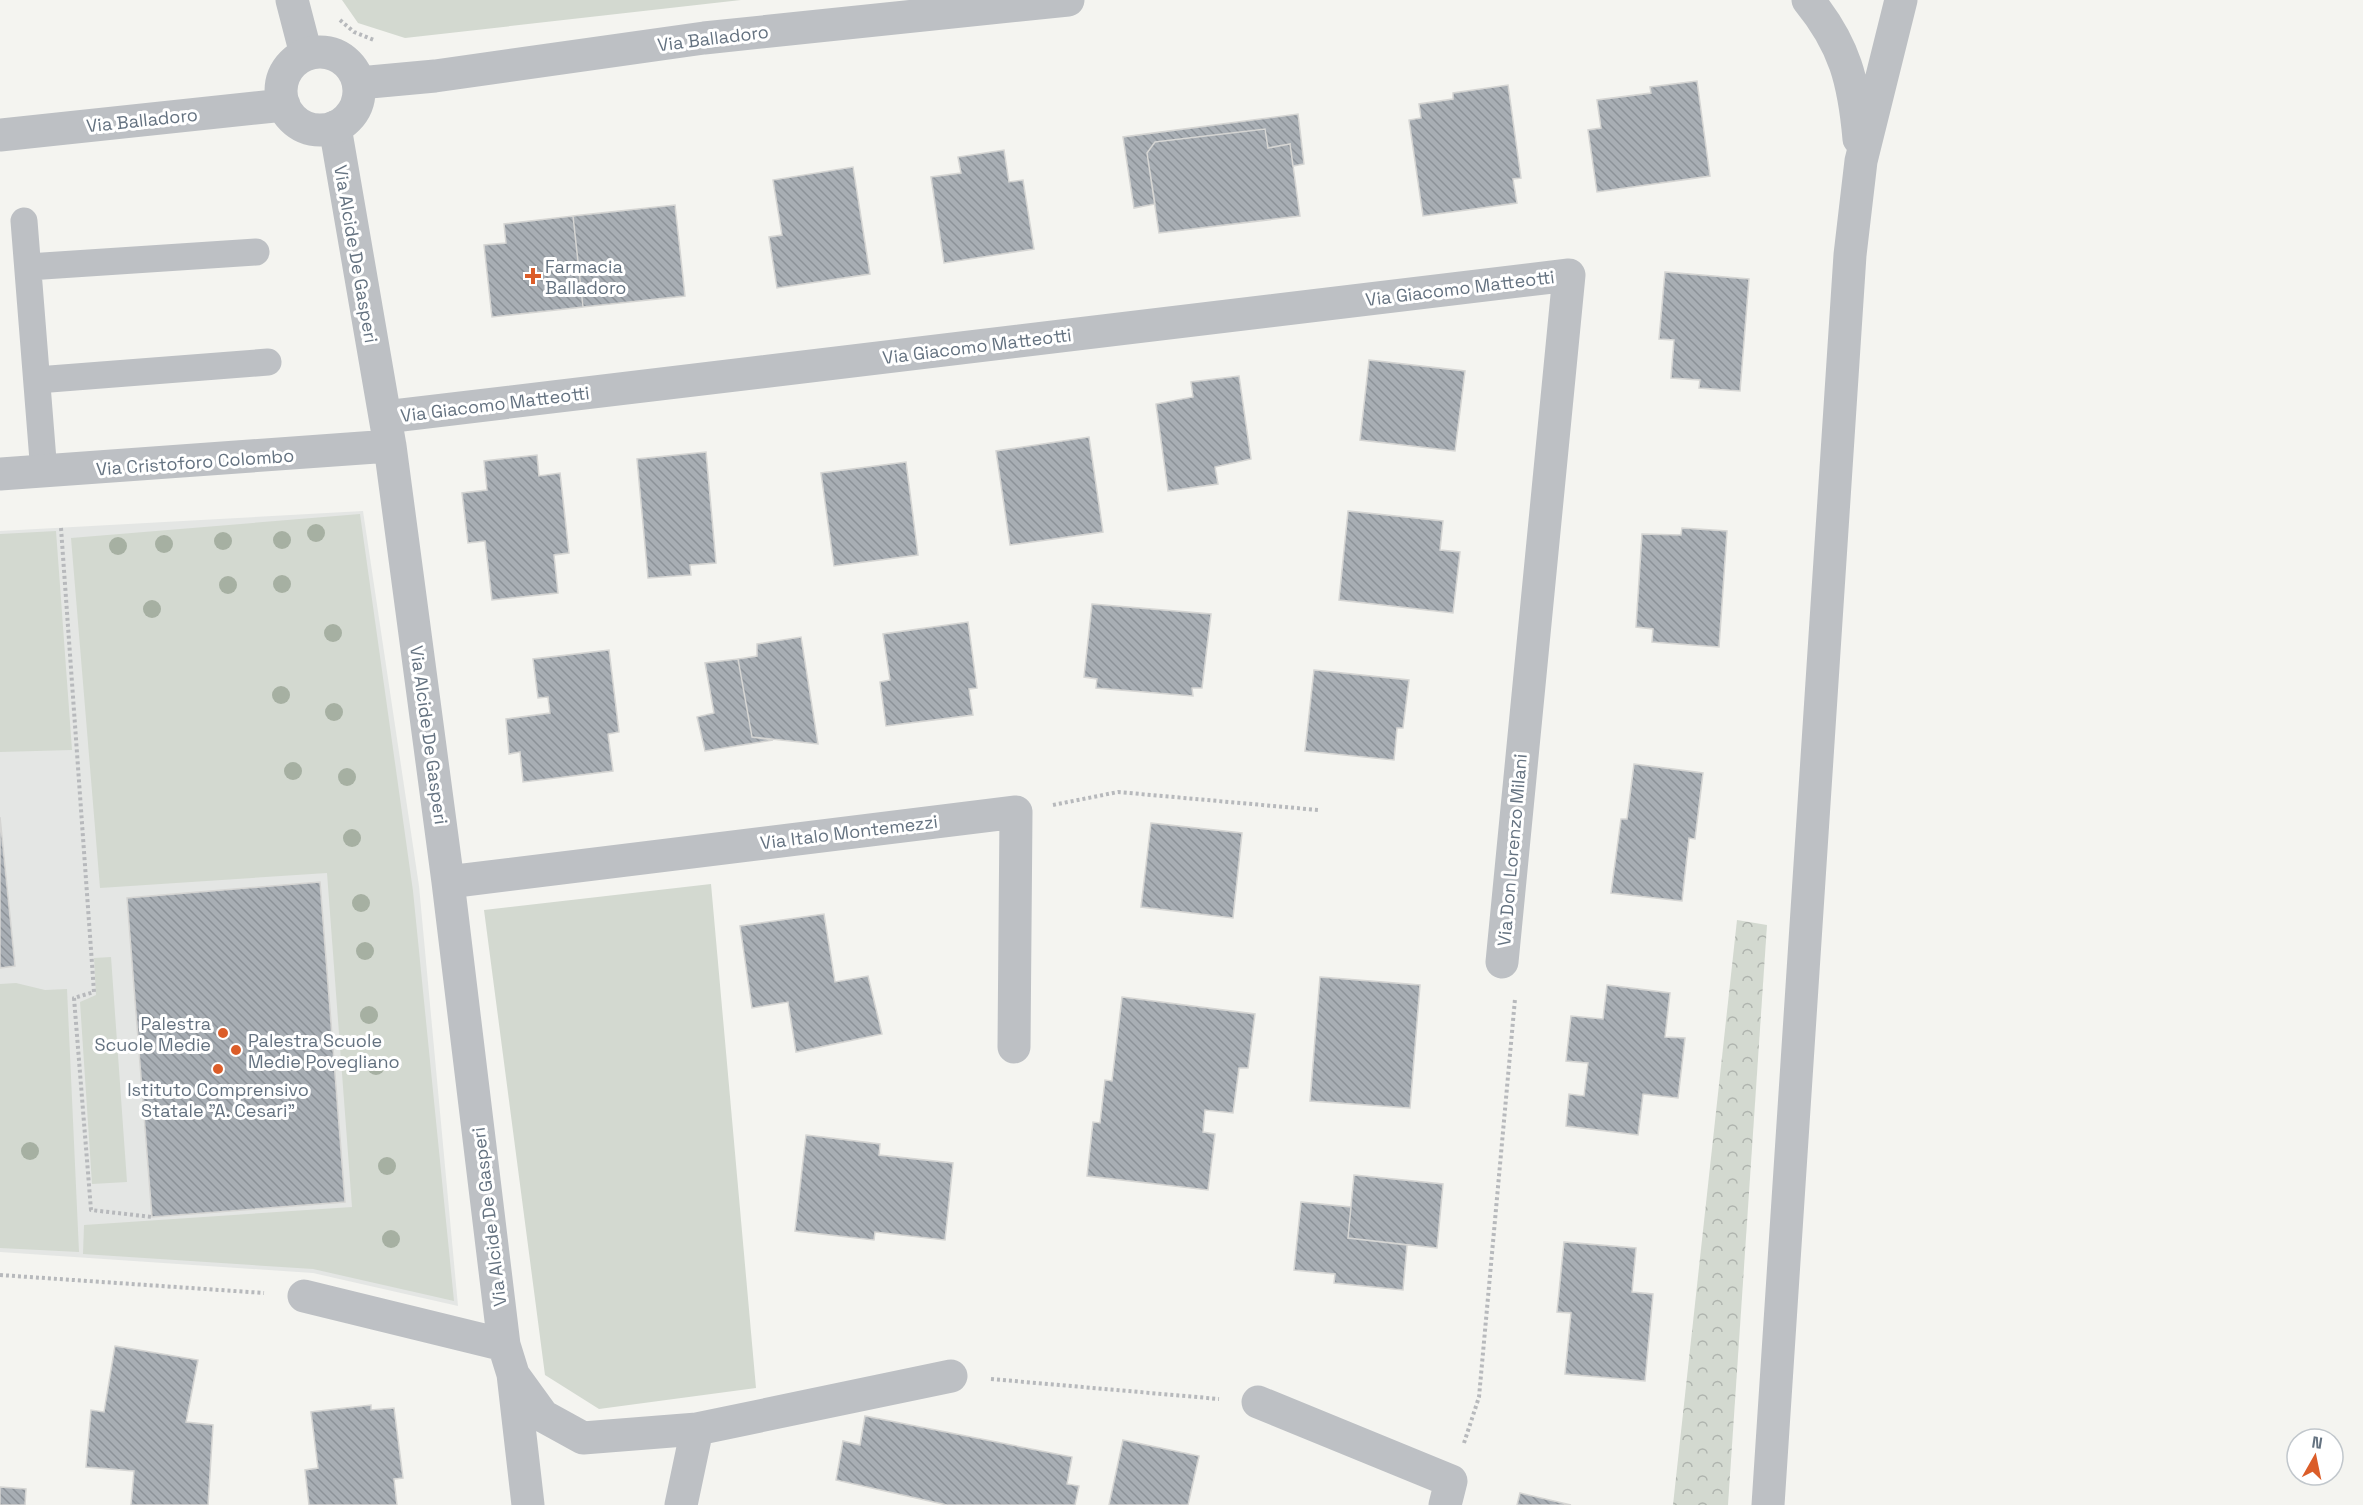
<svg xmlns="http://www.w3.org/2000/svg" width="2363" height="1505" font-family="'Space Grotesk',sans-serif">
<defs>
<pattern id="forest-crowns" width="20" height="18" patternUnits="userSpaceOnUse" patternTransform="scale(1.5)"><rect width="20" height="18" fill="#d3d9d0"/><path d="M2 6a3 3 0 1 1 6 0M12 15a3 3 0 1 1 6 0" fill="none" stroke="#afb4ae"/></pattern>
<pattern id="building-back-hatch" width="6" height="6" patternUnits="userSpaceOnUse" patternTransform="scale(1.5)"><rect width="6" height="6" fill="#a8aeb4"/><path d="M-1 5l2 2M0 0l6 6M5-1l2 2" fill="none" stroke="#8c9298"/></pattern>
</defs>
<rect width="100%" height="100%" fill="#f4f4f0"/>
<path fill="#e4e6e4" d="M363 511 419 886 458 1306 313 1273 0 1252V531Z"/>
<path fill="#d3d9d0" d="M342 0H741L405 38 358 23Z
M360 514 413 891 454 1301 313 1269 83 1254 84 1225 352 1207 327 873 100 888 71 538Z
M56 531 72 750 0 752V534Z
M711 884 756 1388 599 1409 545 1375 484 910Z
M111 957 127 1182 92 1184 80 1002 96 995 94 958Z
M16 983 45 990 67 989 79 1252 0 1248V984Z"/>
<path fill="url(#forest-crowns)" d="M1737 920 1767 925 1728 1505H1673Z"/>
<path fill="url(#building-back-hatch)" stroke="#d5d5d3" stroke-width="1.5" d="M1697 81 1710 176 1597 192 1588 130 1601 128 1597 100 1651 93 1650 87Z
M1508 85 1521 178 1513 179 1517 203 1423 216 1409 120 1421 118 1419 104 1453 99V93Z
M1298 114 1304 164 1293 166 1290 144 1268 148 1265 129 1155 142 1147 153 1155 204 1134 208 1123 137Z
M1265 129 1268 148 1290 144 1300 216 1159 233 1147 153 1155 142Z
M1004 150 1009 182 1023 180 1034 249 944 263 931 177 961 173 958 157Z
M853 167 870 274 777 288 769 237 782 235 773 180Z
M675 205 685 296 583 307 573 216Z
M573 216 583 307 492 317 484 245 506 243 504 224Z
M1665 272 1749 279 1740 391 1699 388 1700 380 1671 378 1674 340 1659 339Z
M1369 360 1465 371 1455 451 1360 440Z
M1239 376 1251 459 1215 467 1218 484 1168 491 1156 404 1193 397 1191 382Z
M1089 437 1103 532 1010 545 996 451Z
M706 452 716 563 690 565 691 575 648 578 637 459Z
M537 455 539 476 560 473 569 553 554 555 558 593 492 600 485 541 468 543 462 493 487 490 484 461Z
M906 462 918 555 834 566 821 473Z
M1348 511 1443 521 1440 550 1460 552 1453 613 1339 600Z
M1682 528 1727 531 1719 647 1652 642 1653 629 1636 627 1642 534 1681 535Z
M1092 604 1211 614 1202 688H1192L1193 696 1096 688 1097 679 1084 677Z
M968 622 977 688 969 689 973 715 886 726 880 682 890 680 883 634Z
M801 637 818 744 752 737 738 659 757 656V644Z
M609 650 619 732 608 734 613 771 523 782 520 752 509 754 506 719 550 713 548 697 538 698 533 659Z
M738 659 752 737 773 740 705 751 697 717 714 713 705 663Z
M1314 670 1409 680 1403 728H1397L1394 760 1305 751Z
M1634 764 1703 773 1695 839 1689 838 1682 901 1611 893 1621 819H1627Z
M0 817 15 966 0 968Z
M1151 823 1242 833 1233 918 1141 907Z
M320 882 345 1202 152 1217 127 898Z
M824 914 835 982 868 976 882 1034 796 1052 788 1002 752 1008 740 926Z
M1320 977 1420 985 1410 1108 1310 1101Z
M1607 985 1670 993 1665 1037 1685 1038 1678 1098 1643 1094 1638 1135 1566 1126 1569 1094 1584 1096 1588 1063 1566 1061 1571 1016 1603 1019Z
M1122 997 1255 1014 1248 1068H1239L1233 1113 1205 1110 1203 1132 1215 1134 1208 1190 1087 1176 1093 1122 1100 1123 1105 1080 1112 1081Z
M806 1135 880 1144 879 1155 953 1163 945 1240 875 1232 874 1240 795 1231Z
M1354 1175 1443 1184 1437 1248 1348 1238Z
M1301 1202 1351 1207 1348 1238 1407 1245 1403 1290 1334 1283 1335 1274 1294 1270Z
M1564 1242 1636 1248 1632 1292 1653 1294 1645 1381 1565 1374 1571 1313 1557 1312Z
M115 1346 198 1360 186 1422 213 1425 208 1505H131L134 1471 86 1467 91 1410 104 1412Z
M371 1405V1410L394 1408 403 1478 394 1479 397 1505H309L305 1470 318 1468 311 1412Z
M865 1416 1072 1457 1067 1484 1079 1486 1075 1505H947L836 1480 843 1441 860 1445Z
M1123 1440 1199 1456 1188 1505H1109Z
M0 1487 26 1489 25 1505H0Z
M1520 1493 1571 1505H1517Z"/>
<g fill="none" stroke-linecap="round" stroke-linejoin="round">
<path stroke="#b7b9bc" stroke-width="4" stroke-dasharray="3 3" stroke-linecap="butt" d="M340 20 354 32 374 40
M61 528 94 992 74 998 91 1210 152 1217
M1053 805 1118 792 1318 810
M0 1275 264 1293
M991 1379 1219 1399
M1464 1443 1479 1397 1515 999"/>
<path stroke="#bdc0c4" stroke-width="27" d="M24 221 44 473
M28 267 256 252
M37 380 268 362"/>
<path stroke="#bdc0c4" stroke-width="33" d="M292 0 306 54
M335 127 390 446 448 882 504 1345 513 1374 528 1505
M385 417 1569 275 1502 962
M0 474 390 446
M448 882 1016 812 1014 1047
M304 1296 504 1345
M514 1376 543 1416 583 1438 697 1429 681 1505
M1258 1402 1451 1481 1445 1505
M697 1429 951 1376"/>
<path stroke="#bdc0c4" stroke-width="33" d="M1808 0C1845 45 1854 82 1859 139
M281 91a39 39 0 1 1 78 0a39 39 0 1 1-78 0Z
M359 83 435 76 704 38 1068 0
M0 135 284 105
M1768 1505 1850 255 1861 161 1901 0"/>
</g>
<g fill="#a6b0a2">
<circle cx="316" cy="533" r="9"/>
<circle cx="282" cy="540" r="9"/>
<circle cx="223" cy="541" r="9"/>
<circle cx="164" cy="544" r="9"/>
<circle cx="118" cy="546" r="9"/>
<circle cx="282" cy="584" r="9"/>
<circle cx="228" cy="585" r="9"/>
<circle cx="152" cy="609" r="9"/>
<circle cx="333" cy="633" r="9"/>
<circle cx="281" cy="695" r="9"/>
<circle cx="334" cy="712" r="9"/>
<circle cx="293" cy="771" r="9"/>
<circle cx="347" cy="777" r="9"/>
<circle cx="352" cy="838" r="9"/>
<circle cx="361" cy="903" r="9"/>
<circle cx="365" cy="951" r="9"/>
<circle cx="369" cy="1015" r="9"/>
<circle cx="376" cy="1066" r="9"/>
<circle cx="30" cy="1151" r="9"/>
<circle cx="387" cy="1166" r="9"/>
<circle cx="391" cy="1239" r="9"/>
</g>
<g fill="#db5d29" stroke="#fff" stroke-width="2">
<path d="M530 267h6v6h6v6h-6v6h-6v-6h-6v-6h6z"/>
<circle cx="223" cy="1033" r="6"/>
<circle cx="236" cy="1050" r="6"/>
<circle cx="218" cy="1069" r="6"/>
</g>
<g text-anchor="middle" dominant-baseline="central" stroke-width="6" stroke-linejoin="round" paint-order="stroke">
<g font-size="18" fill="#647280" stroke="#fff">
<text transform="translate(713 38) rotate(-7)">Via Balladoro</text>
<text transform="translate(142 120) rotate(-6)">Via Balladoro</text>
<text transform="translate(356 254) rotate(80)">Via Alcide De Gasperi</text>
<text transform="translate(1460 288) rotate(-7)">Via Giacomo Matteotti</text>
<text transform="translate(977 346) rotate(-7)">Via Giacomo Matteotti</text>
<text transform="translate(495 404) rotate(-7)">Via Giacomo Matteotti</text>
<text transform="translate(195 462) rotate(-4)">Via Cristoforo Colombo</text>
<text transform="translate(429 735) rotate(82)">Via Alcide De Gasperi</text>
<text transform="translate(849 832) rotate(-7)">Via Italo Montemezzi</text>
<text transform="translate(1512 850) rotate(-85)">Via Don Lorenzo Milani</text>
<text transform="translate(489 1217) rotate(-97)">Via Alcide De Gasperi</text>
</g>
<g font-size="18" fill="#647280" stroke="#fff" text-anchor="start">
<text x="545" y="266">Farmacia<tspan x="545" dy="21">Balladoro</tspan></text>
<text x="211" y="1023" text-anchor="end">Palestra<tspan x="211" dy="21">Scuole Medie</tspan></text>
<text x="248" y="1040">Palestra Scuole<tspan x="248" dy="21">Medie Povegliano</tspan></text>
<text x="218" y="1089" text-anchor="middle">Istituto Comprensivo<tspan x="218" dy="21">Statale "A. Cesari"</tspan></text>
</g>
</g>
<g transform="translate(2315 1457) rotate(9)"><circle r="28" fill="#ffffff" stroke="#c1c7cc" stroke-width="1.5"/>
<path d="M0-4.5L10 22L0 15L-10 22Z" fill="#db5d29"/>
<text y="-9" font-size="16" font-weight="bold" text-anchor="middle" fill="#647280">N</text>
</g>
</svg>
